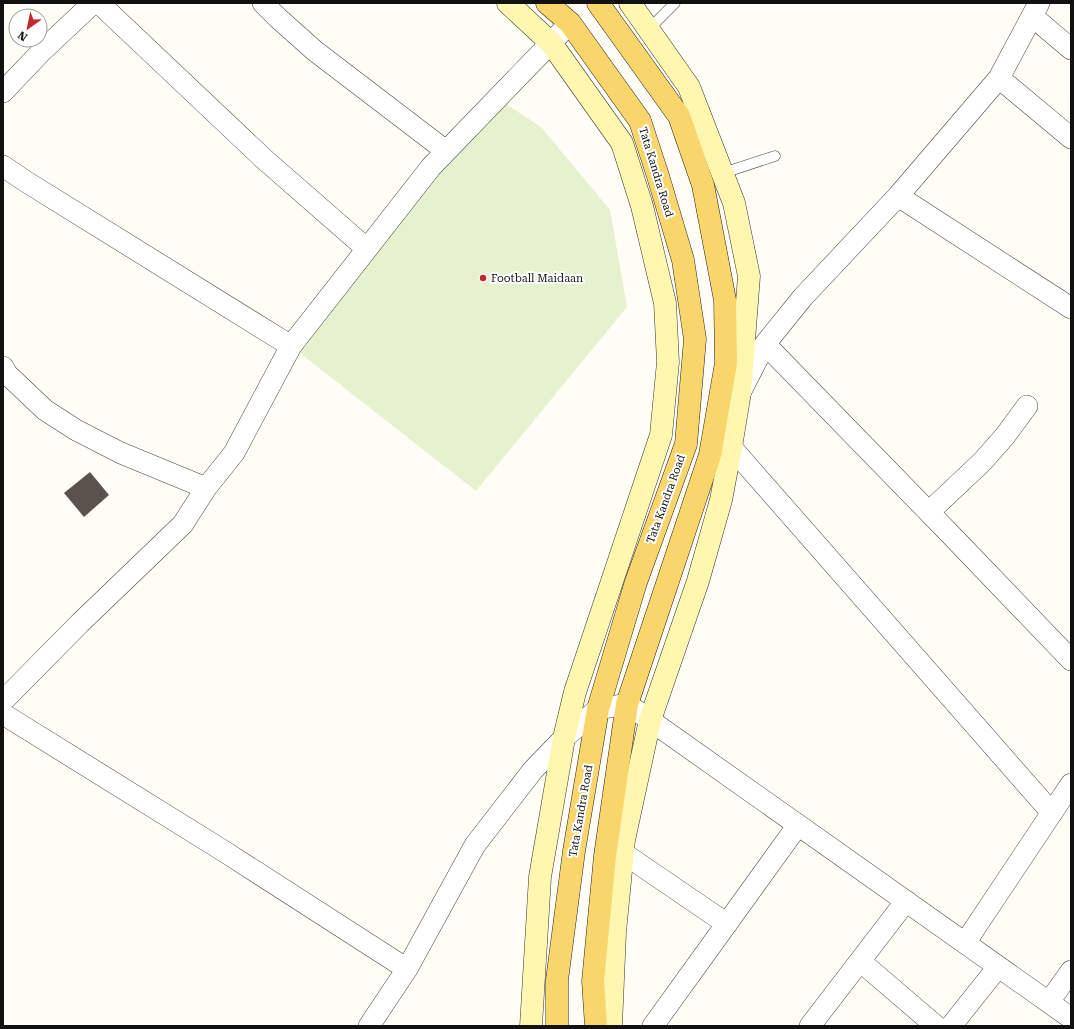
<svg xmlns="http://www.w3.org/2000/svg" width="1074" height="1029" font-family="'Roboto Serif',serif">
<rect width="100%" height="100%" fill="#fffdf5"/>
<path fill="#e6f2cf" d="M497 98 541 127 610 210 627 307 476 491 291 346Z"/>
<path fill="#5a524d" d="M90 472 109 495 84 517 64 493Z"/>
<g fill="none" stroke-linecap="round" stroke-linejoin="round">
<g stroke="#444" stroke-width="11">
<path id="lane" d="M649 29 675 3
M720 174 775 156"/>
</g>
<g stroke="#444" stroke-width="22">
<path id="street" d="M99 3 264 159 367 249
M263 3 278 18 315 51 446 151
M1032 16 1071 49
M999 78 1071 138
M3 92 42 51 93 3
M3 166 25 181 291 346
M898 196 1071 308
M765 344 953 537 1071 660
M3 367 7 374 45 410 76 430 121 453 206 488
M741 391 765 344 803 297 898 196 999 78 1039 3
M731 447 1052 813
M929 512 982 462 1005 436 1027 406
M3 701 80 623 183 524 206 488 234 453 291 346 431 167 570 23
M3 714 222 850 407 969
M623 853 727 924
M965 943 1071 784
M860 961 936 1026
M1049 1002 1071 971
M369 1026 407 969 475 845 533 770 564 738 598 709 627 704 1071 1018
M653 1026 798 825
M810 1026 906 901
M951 1026 998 967"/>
</g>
<g stroke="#333" stroke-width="23">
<path id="secondary" d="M508 3 551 43 622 143 642 206 665 303 668 362 661 435 575 692 564 738 540 877 531 1026
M611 1026 615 932 624 840 650 720 698 581 721 500 731 447 740 392 749 276 734 203 689 87 630 3"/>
</g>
<g stroke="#222" stroke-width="23">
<path id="primary" d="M547 3 570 23 640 121 658 176 683 260 695 339 686 444 636 582 598 709 574 851 557 980V1026
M596 1026 593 981 605 856 627 704 710 455 726 363 725 300 703 185 679 116 598 3"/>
</g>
<use href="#lane" stroke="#fff" stroke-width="10"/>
<use href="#street" stroke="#fff" stroke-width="21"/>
<use href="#secondary" stroke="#fff6b0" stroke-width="22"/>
<use href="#primary" stroke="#f9d66b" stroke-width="22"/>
</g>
<circle fill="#c4262e" stroke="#fff" stroke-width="1.5" cx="483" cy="278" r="4"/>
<g text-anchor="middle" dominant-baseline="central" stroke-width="4" stroke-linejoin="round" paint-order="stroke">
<g font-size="11" fill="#111" stroke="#fff">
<text transform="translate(656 172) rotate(73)">Tata Kandra Road</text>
<text transform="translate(666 499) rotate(-70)">Tata Kandra Road</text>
<text transform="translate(581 811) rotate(-80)">Tata Kandra Road</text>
</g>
<g font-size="11" fill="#111" stroke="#fff" text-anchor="start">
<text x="491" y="278">Football Maidaan</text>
</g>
</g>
<rect width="1074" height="1029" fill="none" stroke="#111111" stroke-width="8"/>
<g transform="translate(28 28) rotate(213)"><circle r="19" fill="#ffffff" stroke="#a0a0a0"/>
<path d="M0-3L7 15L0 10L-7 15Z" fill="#c4262e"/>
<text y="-6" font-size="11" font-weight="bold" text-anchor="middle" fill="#111111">N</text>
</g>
</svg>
